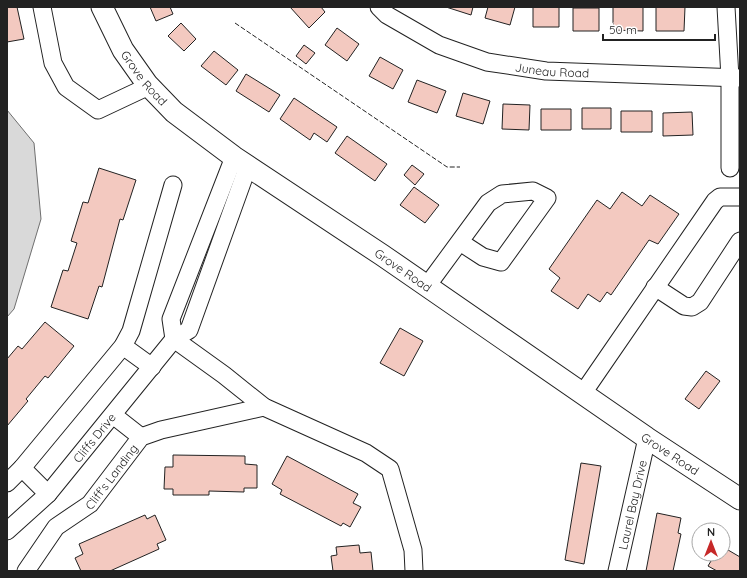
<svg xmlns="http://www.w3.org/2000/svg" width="747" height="578" font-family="Quicksand,sans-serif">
<rect width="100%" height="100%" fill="#fff"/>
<path fill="#d9d9d9" stroke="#6f6f6f" d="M7 110 34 143 41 219 14 309 7 317Z"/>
<path fill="#f3c9c0" stroke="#222" d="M7 7H17L24 39 7 42Z
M150 7H170L173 14 156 21Z
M290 7H321L325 12 309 28Z
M446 7H473L471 15Z
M488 7H515L510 25 485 18Z
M533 7H559V27H533Z
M613 7H643V31L613 30Z
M656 7H685L684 31H656Z
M573 8H599V31H573Z
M181 23 196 39 184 51 168 36Z
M337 28 359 44 347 61 325 45Z
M304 45 315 53 306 64 296 56Z
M214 51 238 70 226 85 201 66Z
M380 57 403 70 393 89 369 76Z
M246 74 280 95 269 112 236 91Z
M417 80 446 91 437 113 408 102Z
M463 93 490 101 483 124 456 116Z
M294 98 337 127 327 142 314 133 310 140 280 119Z
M503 104 530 105 529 130 502 129Z
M582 108H611V129H582Z
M541 109H571V130H541Z
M621 111H652V132H621Z
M692 112 693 135 663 136V113Z
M347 136 387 164 375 181 335 153Z
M412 165 424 174 415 185 404 175Z
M99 168 136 180 123 220 120 219 102 287 99 286 88 319 51 307 63 270 68 271 77 243 71 241 83 202 88 203Z
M414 187 439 205 425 223 400 205Z
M622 192 642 206 650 195 679 214 658 244 649 240 611 295 607 292 600 302 588 294 578 309 551 291 560 278 549 269 597 200 610 209Z
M45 322 74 346 48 378 45 376 26 399 28 401 7 426V359L18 346 22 349Z
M400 328 423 341 404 376 380 363Z
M706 371 720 381 699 409 685 399Z
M173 455 245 456V464L257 465V488H244V492L209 491V495H173V489H164L165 467H173Z
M287 456 358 494 353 503 361 507 350 527 343 523 341 526 280 494 282 490 272 484Z
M581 463 601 466 584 564 565 560Z
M657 513 681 518 678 533 681 534 673 571H646Z
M145 515 147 519 155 515 166 540 157 544 159 549 110 571H81L75 558 83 554 79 544Z
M359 545 360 553 371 552 373 571H333L331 556 337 555 336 547Z
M723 547 740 557V571H717L708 566 711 561 699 554H723Z"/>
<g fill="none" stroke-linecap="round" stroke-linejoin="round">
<g stroke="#222" stroke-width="19">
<g id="minor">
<path d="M42 7 53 63 66 87 98 110 149 86"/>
<path id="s1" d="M379 7 387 15 439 45 487 62 546 71 740 78"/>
<path d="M726 7 730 78V168"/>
<path d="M427 286 488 203 502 194 533 191 547 198 501 262 483 257 460 242"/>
<path d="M655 287 684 306 692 307 700 302 740 241"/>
<path d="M174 339 224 375 264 407 366 453 390 469 413 550 414 571"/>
<path d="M174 339 171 319 234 157"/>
<path d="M123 346 152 367"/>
<path d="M583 393 715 201 720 197H740"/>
<path d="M113 415 141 437"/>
<path d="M22 468 48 494"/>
<path d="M7 483 22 468 123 346 131 331 173 185"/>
<path id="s2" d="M7 531 48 494 174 339 189 330 248 166"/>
<path id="s3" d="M26 571 56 527 90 504 141 437 161 430 264 407"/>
<path id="s4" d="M617 571 647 438"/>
</g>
</g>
<g stroke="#222" stroke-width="23">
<g id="major">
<path id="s5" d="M102 7 123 50 147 84 174 112 234 157 382 255 647 438 740 499"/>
</g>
</g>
<use href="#minor" stroke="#fff" stroke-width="17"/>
<use href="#major" stroke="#fff" stroke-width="21"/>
<path stroke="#222" stroke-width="1" stroke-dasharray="5 2" stroke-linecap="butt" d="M235 23 447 167H460"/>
</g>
<g text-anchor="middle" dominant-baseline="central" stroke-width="3" stroke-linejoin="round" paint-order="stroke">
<g font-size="12" fill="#222" stroke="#fff">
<text stroke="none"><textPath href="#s1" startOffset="188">Juneau Road</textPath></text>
<text stroke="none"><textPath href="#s5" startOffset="83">Grove Road</textPath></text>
<text stroke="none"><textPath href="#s5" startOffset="407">Grove Road</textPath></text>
<text stroke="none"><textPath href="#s2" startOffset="128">Cliffs Drive</textPath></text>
<text stroke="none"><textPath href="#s5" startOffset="731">Grove Road</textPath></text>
<text stroke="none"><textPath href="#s3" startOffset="129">Cliff's Landing</textPath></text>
<text stroke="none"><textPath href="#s4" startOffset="68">Laurel Bay Drive</textPath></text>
</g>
</g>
<rect width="747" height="578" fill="none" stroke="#222222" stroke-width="16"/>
<g transform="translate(711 542)"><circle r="19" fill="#ffffff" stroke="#a7a7a7"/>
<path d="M0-3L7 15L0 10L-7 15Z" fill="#c62828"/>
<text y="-6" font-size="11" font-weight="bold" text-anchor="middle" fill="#222222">N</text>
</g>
<path d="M603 34v6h112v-6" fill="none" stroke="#222222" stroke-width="2"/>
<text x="609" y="34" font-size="12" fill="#222222" stroke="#ffffff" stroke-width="3" paint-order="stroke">50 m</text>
</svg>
